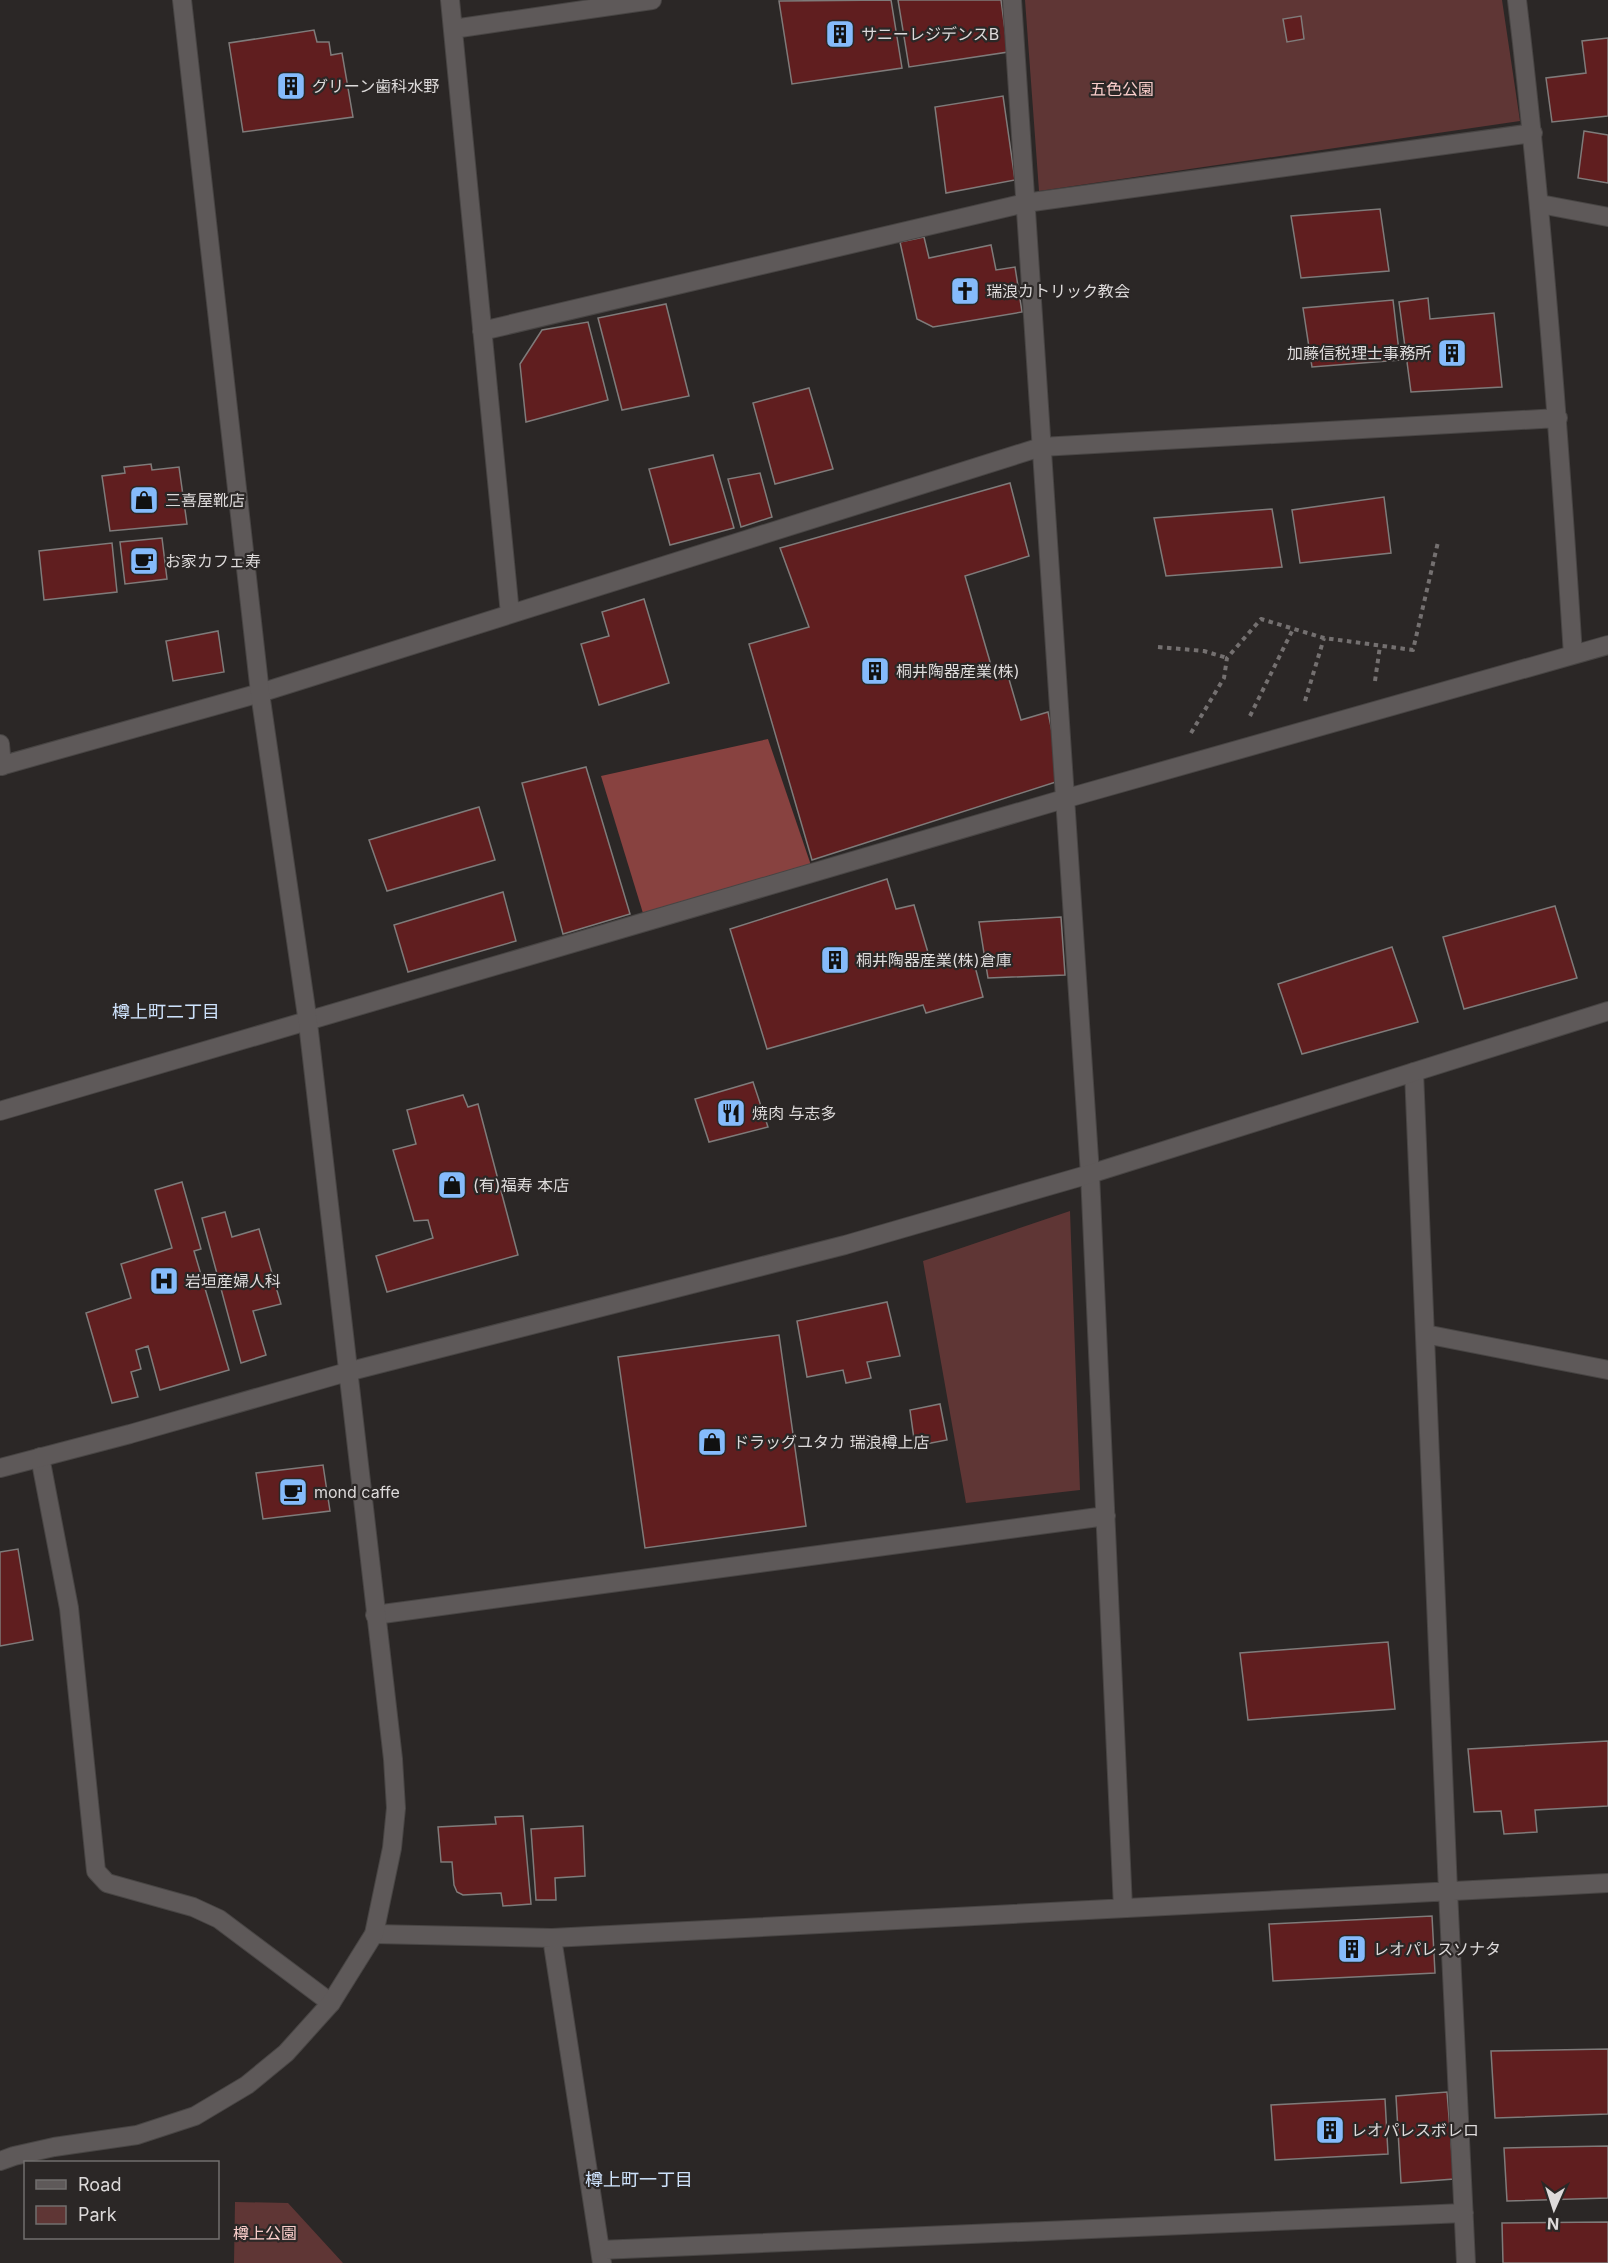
<svg xmlns="http://www.w3.org/2000/svg" width="1608" height="2263" font-family="Inter,'Noto Sans JP',sans-serif">
<rect width="100%" height="100%" fill="#2b2726"/>
<path fill="#5f3635" d="M1025 0H1502L1520 121 1039 191Z
M1070 1211 1080 1490 966 1503 923 1261Z
M235 2202 288 2203 343 2263H234Z"/>
<path fill="#884240" d="M768 739 814 874 646 923 601 776Z"/>
<path fill="#601e1f" stroke="#7f7b7a" stroke-width="1.5" d="M891 0 902 68 792 84 779 1Z
M898 0H1001L1008 52 909 67Z
M1301 16 1304 39 1287 42 1283 19Z
M314 30 317 42H329L331 55 342 53 353 117 243 132 229 43Z
M1608 38V116L1552 122 1546 78 1586 73 1582 41Z
M1003 96 1015 180 946 193 935 107Z
M1584 131 1608 135V183L1578 178Z
M1380 209 1389 271 1301 278 1291 216Z
M924 237 929 258 991 245 996 270 1015 267 1022 312 933 327 917 319 900 242Z
M1428 298 1430 319 1494 313 1502 387 1411 392 1399 302Z
M1393 300 1400 360 1312 367 1303 308Z
M666 304 689 396 622 410 598 318Z
M588 322 608 400 526 422 520 364 542 330Z
M809 388 833 469 775 484 753 403Z
M713 455 734 528 670 545 649 469Z
M151 464 152 470 179 467 187 524 110 531 102 476 125 473 124 467Z
M760 473 772 517 741 527 728 479Z
M1010 483 1029 556 965 576 993 672 1006 669 1021 720 1048 712 1062 780 812 860 749 644 809 627 780 548Z
M1384 497 1391 553 1300 563 1292 510Z
M1272 509 1282 567 1166 576 1154 518Z
M162 538 167 579 125 584 120 542Z
M112 543 117 592 44 600 39 551Z
M644 599 669 683 599 705 581 644 609 636 602 612Z
M218 631 224 672 173 681 166 641Z
M586 767 630 914 563 934 522 783Z
M479 807 495 860 387 891 369 840Z
M887 879 896 909 914 905 932 966 972 955 983 997 926 1013 923 1005 767 1049 730 929Z
M503 892 516 941 408 972 394 925Z
M1555 906 1577 978 1464 1009 1443 937Z
M1061 917 1065 975 988 978 979 922Z
M1392 947 1418 1022 1302 1054 1278 984Z
M753 1082 768 1127 709 1142 695 1099Z
M463 1095 468 1107 478 1104 518 1255 387 1292 376 1256 433 1238 428 1220 414 1221 393 1150 416 1144 407 1110Z
M182 1182 201 1249 194 1251 229 1370 160 1390 148 1346 136 1350 141 1369 131 1372 138 1397 112 1403 86 1313 131 1298 121 1264 172 1248 155 1190Z
M225 1212 232 1237 259 1229 281 1304 253 1311 266 1355 241 1363 202 1218Z
M887 1302 900 1356 867 1362 871 1378 846 1383 843 1370 807 1377 797 1321Z
M779 1335 806 1526 645 1548 618 1357Z
M940 1404 947 1440 915 1446 910 1410Z
M323 1465 330 1511 263 1519 256 1473Z
M18 1549 33 1640 0 1646V1552Z
M1388 1642 1395 1709 1248 1720 1240 1653Z
M1608 1741V1806L1535 1810 1537 1832 1504 1834 1501 1811 1474 1812 1468 1749Z
M523 1816 531 1904 503 1906 501 1893 463 1895 457 1892 454 1885 452 1862H441L438 1827 496 1824 495 1817Z
M583 1826 585 1876 555 1878 556 1900H536L531 1829Z
M1432 1916 1435 1973 1273 1981 1269 1924Z
M1608 2049V2114L1495 2118 1491 2051Z
M1447 2092 1454 2179 1401 2183 1396 2096Z
M1385 2099 1388 2154 1275 2160 1271 2105Z
M1608 2146V2198L1507 2201 1504 2148Z
M1608 2222V2263H1503L1502 2223Z"/>
<g fill="none" stroke-linecap="round" stroke-linejoin="round">
<g stroke="#484544" stroke-width="20">
<path id="minor" d="M450 0 510 614
M1012 0 1090 1174 1123 1908
M1517 0C1543 218 1559 436 1573 655
M453 29 652 0
M1540 204 1608 217
M482 331 1025 203 1533 133
M0 744 2 766
M0 766 260 693 1041 447 1558 418
M1414 1072 1448 1891 1466 2263
M0 1111 1064 799 1608 645
M1425 1334 1608 1370
M40 1457 69 1608 96 1871 107 1883 193 1907 219 1919 331 2003
M375 1615 1106 1516
M374 1934 552 1938 1608 1883
M552 1938 602 2263
M600 2250 1464 2213"/>
</g>
<g stroke="#484544" stroke-width="20">
<path id="tertiary" d="M0 1468 130 1434 347 1372 845 1245 1090 1174 1608 1011
M0 2161 14 2156 54 2147 137 2135 195 2116 247 2085 286 2053 331 2003 374 1934 392 1848 396 1808 393 1759 308 1023 260 693 182 0"/>
</g>
<path stroke="#747070" stroke-width="4" stroke-dasharray="4.5 4.5" stroke-linecap="butt" d="M1158 647 1204 651 1227 658
M1375 681 1380 646
M1305 701 1324 638
M1250 716 1293 629
M1191 733 1224 678 1227 658 1261 619 1324 638 1413 650 1438 542"/>
<use href="#minor" stroke="#5e5959" stroke-width="18"/>
<use href="#tertiary" stroke="#5e5959" stroke-width="18"/>
</g>
<defs>
<g id="building-square" transform="scale(1.5)"><rect x="-9" y="-9" width="18" height="18" rx="4" fill="#85bbfb" stroke="#2b2726"/><path d="M-4-6H4V6H1V3H-1V6H-4ZM-2.5-4.3h1.7v1.8h-1.7ZM.8-4.3h1.7v1.8H.8ZM-2.5-1h1.7V.8h-1.7ZM.8-1h1.7V.8H.8Z" fill="#111"/></g>
<g id="church-square" transform="scale(1.5)"><rect x="-9" y="-9" width="18" height="18" rx="4" fill="#85bbfb" stroke="#2b2726"/><path d="M-1.2-6h2.4v3.5h3.3v2.4h-3.3V6h-2.4V-.1h-3.3v-2.4h3.3Z" fill="#111"/></g>
<g id="shop-square" transform="scale(1.5)"><rect x="-9" y="-9" width="18" height="18" rx="4" fill="#85bbfb" stroke="#2b2726"/><path d="M-5-2.5h2.3a2.7 3.5 0 0 1 5.4 0H5L5.5 6h-11ZM-1.5-2.5h3a1.5 2.3 0 0 0-3 0Z" fill="#111"/></g>
<g id="cafe-square" transform="scale(1.5)"><rect x="-9" y="-9" width="18" height="18" rx="4" fill="#85bbfb" stroke="#2b2726"/><path d="M-5.5-4.5H6V0H3Q3 3.5 0 3.5H-2.5Q-5.5 3.5-5.5 0ZM3-3.2v2h1.7v-2ZM-6 4.5H4V6H-6Z" fill="#111"/></g>
<g id="restaurant-square" transform="scale(1.5)"><rect x="-9" y="-9" width="18" height="18" rx="4" fill="#85bbfb" stroke="#2b2726"/><path d="M-5-6h1v4h1v-4h1v4h1v-4h1v5L-1.5 .5V6h-2V.5L-5-1ZM5-6V6H3V1.5H1.5Q1.5-4 5-6Z" fill="#111"/></g>
<g id="hospital-square" transform="scale(1.5)"><rect x="-9" y="-9" width="18" height="18" rx="4" fill="#85bbfb" stroke="#2b2726"/><path d="M-5-5h3v3.5h4V-5h3V5h-3V1.5h-4V5h-3Z" fill="#111"/></g>
</defs>
<g fill-rule="evenodd">
<use href="#building-square" x="840" y="34"/>
<use href="#building-square" x="291" y="86"/>
<use href="#church-square" x="965" y="291"/>
<use href="#building-square" x="1452" y="353"/>
<use href="#shop-square" x="144" y="500"/>
<use href="#cafe-square" x="144" y="561"/>
<use href="#building-square" x="875" y="671"/>
<use href="#building-square" x="835" y="960"/>
<use href="#restaurant-square" x="731" y="1113"/>
<use href="#shop-square" x="452" y="1185"/>
<use href="#hospital-square" x="164" y="1281"/>
<use href="#shop-square" x="712" y="1442"/>
<use href="#cafe-square" x="293" y="1492"/>
<use href="#building-square" x="1352" y="1949"/>
<use href="#building-square" x="1330" y="2130"/>
</g>
<g text-anchor="middle" dominant-baseline="central" stroke-width="4.5" stroke-linejoin="round" paint-order="stroke">
<g font-size="16" fill="#dddada" stroke="#2b2726" text-anchor="start">
<text x="861" y="34">サニーレジデンスB</text>
<text x="312" y="86">グリーン歯科水野</text>
<text x="986" y="291">瑞浪カトリック教会</text>
<text x="1431" y="353" text-anchor="end">加藤信税理士事務所</text>
<text x="165" y="500">三喜屋靴店</text>
<text x="165" y="561">お家カフェ寿</text>
<text x="896" y="671">桐井陶器産業(株)</text>
<text x="856" y="960">桐井陶器産業(株)倉庫</text>
<text x="752" y="1113">焼肉 与志多</text>
<text x="473" y="1185">(有)福寿 本店</text>
<text x="185" y="1281">岩垣産婦人科</text>
<text x="733" y="1442">ドラッグユタカ 瑞浪樽上店</text>
<text x="314" y="1492">mond caffe</text>
<text x="1373" y="1949">レオパレスソナタ</text>
<text x="1351" y="2130">レオパレスボレロ</text>
</g>
<g font-size="16" fill="#f9cdca" stroke="#2b2726">
<text x="1122" y="89">五色公園</text>
<text x="265" y="2233">樽上公園</text>
</g>
<g font-size="18" fill="#cee2fb" stroke="#2b2726">
<text x="166" y="1011">樽上町二丁目</text>
<text x="639" y="2179">樽上町一丁目</text>
</g>
</g>
<rect x="24" y="2161" width="195" height="78" fill="#2b2726" stroke="#726f6e" stroke-width="1.5"/>
<rect x="36" y="2180" width="30" height="9" fill="#5e5959" stroke="#726f6e" stroke-width="1.5"/>
<text x="78" y="2191" font-size="18" fill="#dddada">Road</text>
<rect x="36" y="2206" width="30" height="18" fill="#5f3635" stroke="#726f6e" stroke-width="1.5"/>
<text x="78" y="2221" font-size="18" fill="#dddada">Park</text>
<g transform="translate(1554 2209) rotate(183)" stroke="#2b2726" stroke-width="4.5" paint-order="stroke">
<path d="M0-4.5L10 22L0 15L-10 22Z" fill="#dddada"/>
<text y="-9" font-size="16" font-weight="bold" text-anchor="middle" fill="#dddada">N</text>
</g>
</svg>
